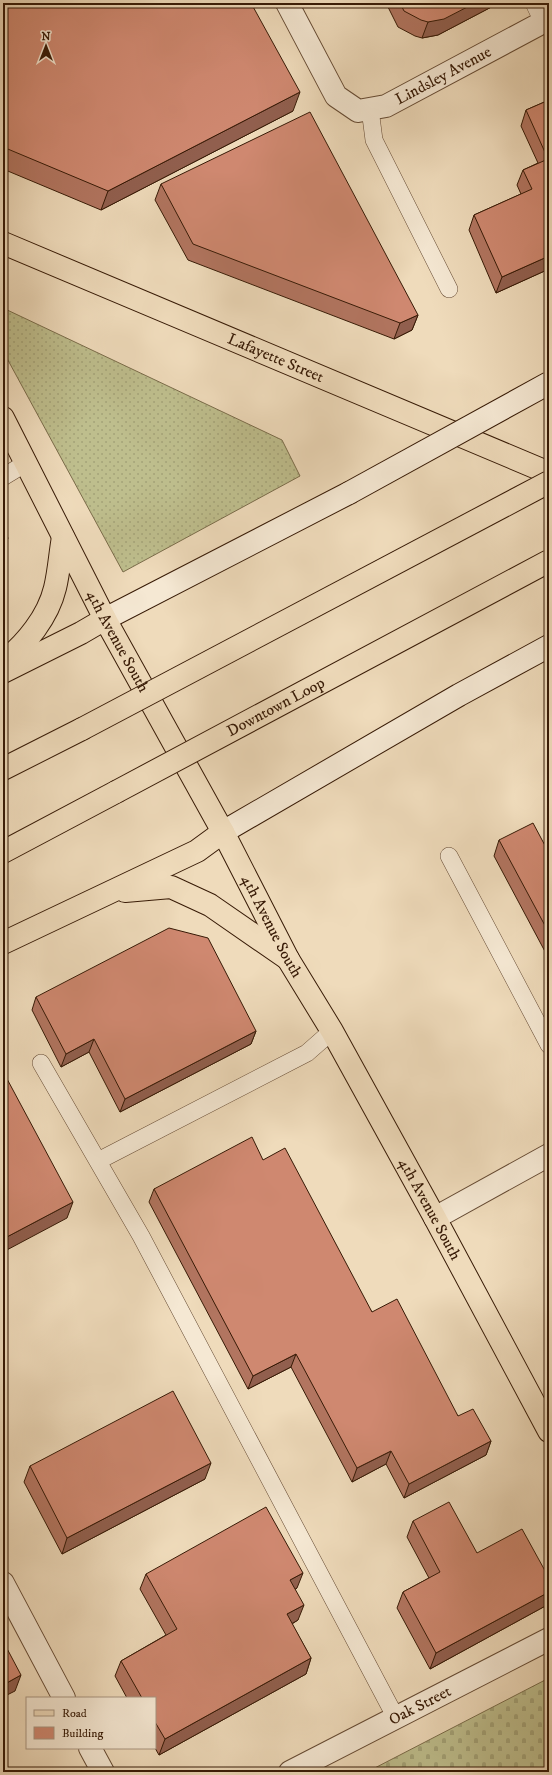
<svg xmlns="http://www.w3.org/2000/svg" width="552" height="1775" font-family="'IM FELL DW Pica',serif">
<defs>
<pattern id="grass-dots" width="8" height="8" patternUnits="userSpaceOnUse"><rect width="8" height="8" fill="#bebe8d"/><path d="M2 2h.1M6 6h.1" fill="none" stroke="#a4a378" stroke-width="1.8" stroke-linecap="round"/></pattern>
<pattern id="cemetery-stones" width="16" height="16" patternUnits="userSpaceOnUse"><rect width="16" height="16" fill="#bebe8d"/><path d="M2 7V4a2 2 0 0 1 4 0v3zM10 15v-3a2 2 0 0 1 4 0v3z" fill="#a4a378"/></pattern>
</defs>
<rect width="100%" height="100%" fill="#efdbbb"/>
<filter id="stains"><feTurbulence type="fractalNoise" baseFrequency=".005" numOctaves="4"/><feColorMatrix values="0 0 0 0 .2 0 0 0 0 .09 0 0 0 0 .02 0 0 0 .5 -.17"/></filter>
<radialGradient id="worn" r=".72"><stop offset=".6" stop-color="#630" stop-opacity="0"/><stop offset="1" stop-color="#630" stop-opacity=".3"/></radialGradient>
<path fill="url(#grass-dots)" stroke="#7a6c4a" d="M3 308 282 440 300 476 123 572 3 351Z"/>
<path fill="url(#cemetery-stones)" stroke="#7a6c4a" d="M549 1678V1772H367Z"/>
<g fill="none" stroke-linecap="round" stroke-linejoin="round">
<g stroke="#654a33" stroke-width="18">
<path id="service" d="M534 3 543 22
M370 109 374 140 449 289
M3 477 26 463
M449 856 549 1045
M41 1063 141 1236 396 1718
M98 1161 307 1053 332 1031"/>
</g>
<g stroke="#654a33" stroke-width="24">
<g id="minor">
<path id="s1" d="M287 3 336 96 358 111 386 106 549 19"/>
<path d="M435 1218 549 1155"/>
<path d="M3 1583 64 1698"/>
<path d="M90 1748 103 1772"/>
</g>
</g>
<g stroke="#654a33" stroke-width="24">
<g id="tertiary">
<path id="s2" d="M290 1772 549 1639"/>
</g>
</g>
<g stroke="#371a06" stroke-width="24">
<path id="secondary" d="M105 619 349 493
M223 832 459 695 549 646"/>
</g>
<g stroke="#371a06" stroke-width="24">
<g id="primary">
<path id="s3" d="M3 243 549 473"/>
<path id="s4" d="M3 418 105 619 223 832 288 959 332 1031 435 1218 549 1431"/>
<path d="M3 662C26 644 48 617 55 588 59 572 60 554 63 537"/>
</g>
</g>
<g stroke="#371a06" stroke-width="24">
<path id="motorway" d="M3 672 81 633 105 619
M3 769 82 729
M3 852 116 792
M125 891 171 887 210 905 288 959
M3 943 197 851 223 832"/>
</g>
<use href="#service" stroke="#f5e8d3" stroke-width="17"/>
<use href="#minor" stroke="#f5e8d3" stroke-width="22"/>
<use href="#tertiary" stroke="#f5e8d3" stroke-width="22"/>
<use href="#secondary" stroke="#f5e8d3" stroke-width="22"/>
<use href="#primary" stroke="#efdbbb" stroke-width="22"/>
<use href="#motorway" stroke="#efdbbb" stroke-width="22"/>
<g stroke="#371a06" stroke-width="24" stroke-linecap="butt">
<path id="secondary-bridge" d="M349 493 549 383"/>
</g>
<g stroke="#371a06" stroke-width="24" stroke-linecap="butt">
<g id="motorway-bridge">
<path d="M82 729 549 482"/>
<path id="s5" d="M116 792 549 561"/>
</g>
</g>
<use href="#secondary-bridge" stroke="#f5e8d3" stroke-width="22"/>
<use href="#motorway-bridge" stroke="#efdbbb" stroke-width="22"/>
</g>
<path fill="#b27560" stroke="#371a06" d="M3 3 293 111 101 210 3 169Z
M386 3H499L438 35 422 38 415 36 398 27Z
M549 100V269L496 293 469 230 474 215 521 194 517 185 523 170 538 163 521 126 526 110Z
M161 184 418 315 412 330 394 339 188 260 155 200Z
M499 840 549 853V959L494 856Z
M36 997 256 1031 251 1044 120 1112 89 1052 61 1067 32 1010Z
M263 1160 372 1312 458 1416 491 1441 486 1455 404 1498 386 1464 352 1482 291 1367 248 1389 149 1202 154 1189Z
M30 1466 205 1479 62 1554 24 1482Z
M413 1521 477 1553 549 1604 430 1669 397 1608 403 1592 429 1578 407 1537Z
M146 1574 297 1588 295 1590 298 1620 292 1624 311 1658 306 1674 159 1755 155 1748V1698H127L115 1676 121 1661 166 1635 140 1589Z"/>
<path fill="#915f4e" stroke="#371a06" d="M475 3H499L438 35 422 38 428 22Z
M300 92 293 111 101 210 108 191Z
M549 256V269L496 293 502 277Z
M418 315 412 330 394 339 400 323Z
M8 538 3 551V541Z
M256 1031 251 1044 120 1112 125 1099Z
M94 1039 89 1052 61 1067 66 1054Z
M73 1202 67 1218 3 1252V1239Z
M296 1354 291 1367 248 1389 253 1376Z
M491 1441 486 1455 404 1498 409 1484Z
M391 1451 386 1464 352 1482 357 1468Z
M211 1463 205 1479 62 1554 67 1538Z
M303 1573 297 1588 284 1596 290 1580Z
M549 1592V1604L430 1669 436 1653Z
M304 1605 298 1620 281 1630 287 1614Z
M311 1658 306 1674 159 1755 165 1739Z
M21 1675 15 1691 3 1697V1685Z"/>
<path fill="#cf8870" stroke="#371a06" d="M3 3H251L300 92 108 191 3 147Z
M400 3H475L444 19 428 22 421 20 404 11Z
M549 100V256L502 277 474 215 532 189 523 170 548 159 526 110Z
M310 112 418 315 400 323 193 244 161 184Z
M3 529 8 538 3 541Z
M533 823 549 853V933L499 840Z
M169 928 208 938 256 1031 125 1099 94 1039 66 1054 36 997Z
M6 1077 73 1202 3 1239V1079Z
M252 1137 263 1160 285 1148 372 1312 397 1299 458 1416 473 1409 491 1441 409 1484 391 1451 357 1468 296 1354 253 1376 154 1189Z
M173 1391 211 1463 67 1538 30 1466Z
M449 1502 477 1553 522 1529 549 1578V1592L436 1653 403 1592 440 1572 413 1521Z
M266 1507 303 1573 290 1580 304 1605 287 1614 311 1658 165 1739 155 1722V1698H142L121 1661 177 1629 146 1574Z
M3 1641 21 1675 3 1685Z"/>
<g text-anchor="middle" dominant-baseline="central" stroke-width="4" stroke-linejoin="round" paint-order="stroke">
<g font-size="16" fill="#371a06" stroke="#f5e8d3">
<text stroke="none"><textPath href="#s1" startOffset="225">Lindsley Avenue</textPath></text>
<text stroke="none"><textPath href="#s3" startOffset="296">Lafayette Street</textPath></text>
<text stroke="none"><textPath href="#s4" startOffset="251">4th Avenue South</textPath></text>
<text stroke="none"><textPath href="#s5" startOffset="181">Downtown Loop</textPath></text>
<text stroke="none"><textPath href="#s4" startOffset="575">4th Avenue South</textPath></text>
<text stroke="none"><textPath href="#s4" startOffset="899">4th Avenue South</textPath></text>
<text stroke="none"><textPath href="#s2" startOffset="146">Oak Street</textPath></text>
</g>
</g>
<rect width="552" height="1775" fill="none" stroke="#efdbbb" stroke-width="16"/>
<rect x="4" y="4" width="544" height="1767" fill="none" stroke="#371a06" stroke-width="2"/>
<rect x="8" y="8" width="536" height="1759" fill="none" stroke="#371a06"/>
<rect x="26" y="1697" width="130" height="52" fill="#f5e8d3" stroke="#a99681"/>
<rect x="34" y="1710" width="20" height="6" fill="#efdbbb" stroke="#a99681"/>
<text x="62" y="1717" font-size="12" fill="#371a06">Road</text>
<rect x="34" y="1727" width="20" height="12" fill="#cf8870" stroke="#a99681"/>
<text x="62" y="1737" font-size="12" fill="#371a06">Building</text>
<g transform="translate(46 46)" stroke="#f5e8d3" stroke-width="3" paint-order="stroke">
<path d="M0-3L7 15L0 10L-7 15Z" fill="#371a06"/>
<text y="-6" font-size="11" font-weight="bold" text-anchor="middle" fill="#371a06">N</text>
</g>
<rect width="100%" height="100%" filter="url(#stains)"/>
<rect width="100%" height="100%" fill="url(#worn)"/>
</svg>
